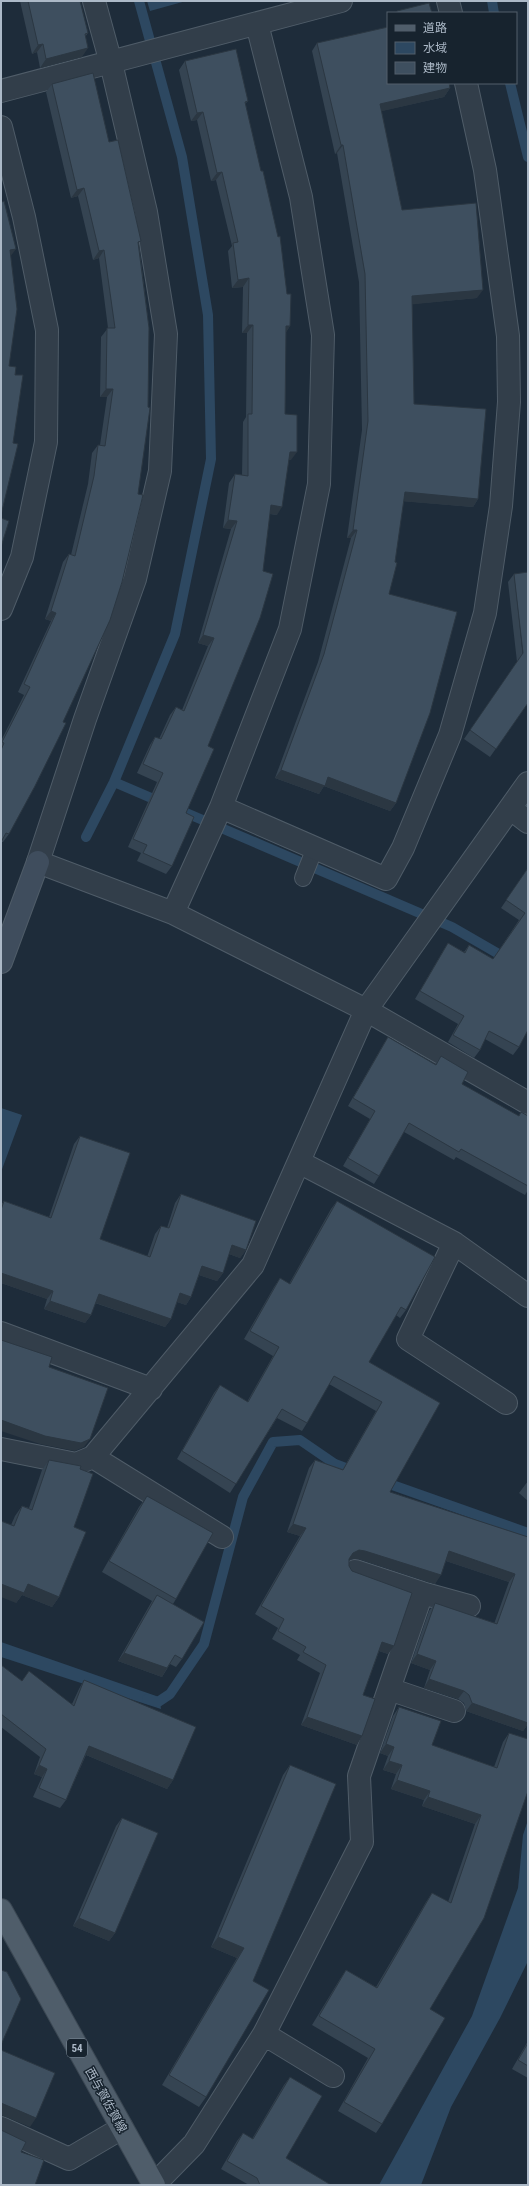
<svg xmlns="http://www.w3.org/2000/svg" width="529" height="2186" font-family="'Roboto Condensed','Noto Sans JP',sans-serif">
<rect width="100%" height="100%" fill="#1e2c3a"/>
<path fill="#2d4861" d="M147 1H186L150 11Z
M487 1H497L499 13H489Z
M1 1108 22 1115 1 1172Z
M1 1642 159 1697 161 1709 1 1657Z
M528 1820V1961L500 2018 451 2107 421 2185H379L472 2016 518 1888 523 1835Z"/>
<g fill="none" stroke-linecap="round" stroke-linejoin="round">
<path stroke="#2d4861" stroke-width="10" d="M510 83 528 157
M114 782 452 927 528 971
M86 837 114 782 175 634 211 459 208 315 182 157 139 1
M381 1481 528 1533
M147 1699 158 1702 170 1694 204 1644 243 1497 273 1442 300 1440 335 1464 356 1472"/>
<g stroke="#4f5c68" stroke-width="18">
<path id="lane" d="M303 878 315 848"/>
</g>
<g stroke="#4f5c68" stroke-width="24">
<path id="street" d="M94 1 111 63 146 212 166 334 160 471 135 579 85 719 38 862 173 913 366 1010 528 1103
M448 1 451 13
M1 91 341 1
M1 127 24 217 47 330 46 442 22 557 1 609
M221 807 386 879 403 848 450 735 485 613 501 506 509 402 508 336 485 170 466 83
M510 808 528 822
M173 913 221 807 290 629 319 484 323 335 301 197 257 24
M299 1162 454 1243 408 1339 506 1403
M454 1243 528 1296
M1 1333 151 1389
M1 1449 76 1464 93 1457 253 1265 366 1010 528 783
M93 1457 222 1537
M355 1571 422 1593 469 1606
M389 1689 454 1711
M264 2034 333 2076
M1 2128 69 2159 122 2128
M154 2185 194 2144 264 2034 362 1842 359 1776 422 1593"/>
</g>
<g stroke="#4f5c68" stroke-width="24">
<path id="secondary" d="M1 962 38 862"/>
</g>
<g stroke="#3b4753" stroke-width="24">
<path id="primary" d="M1 1910 154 2185"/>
</g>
<use href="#lane" stroke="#323e4a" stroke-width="16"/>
<use href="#street" stroke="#323e4a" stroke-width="22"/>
<use href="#secondary" stroke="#3f4d5d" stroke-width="22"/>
<use href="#primary" stroke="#4f5d6a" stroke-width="22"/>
</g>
<path fill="#354452" d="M20 1H80L88 33 85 37 82 57 40 68 37 52 32 54Z
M317 43 450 88 444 97 381 111 402 210 477 298 412 304 414 404 478 499 473 507 403 501 389 594 396 803 390 811 324 786 319 794 275 778 318 662 351 538H347L362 430 359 282 337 153 335 154 312 51Z
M185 61 248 101 245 104 290 326 286 332 285 414 291 460H288L277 515 270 514 208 746 186 813 172 866 166 874 137 861 141 853 128 847 157 782 137 773 150 745 155 737 159 739 170 715 176 707 182 710 208 646 198 643 231 529 223 528 229 483 235 474 242 475 243 422 246 417 247 333H242L243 287 232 288 228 251 232 246 216 180 211 181 197 120 191 121 179 70Z
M52 84 109 142 139 244 149 328 9 834 3 842H1V741L24 695 18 692 51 621 45 619 63 562 69 554 71 555 88 484 92 453 98 445H100L107 397H100L101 337 108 328 99 258 93 260 78 196 71 198 46 92Z
M514 574 528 703 490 757 464 739 517 662 508 582Z
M528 868 519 1047 513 1055 485 1039 480 1050 474 1058 448 1042 458 1024 415 999 443 951 448 943 464 952 469 945 493 959 519 920 501 908Z
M388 1037 435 1064 441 1056 462 1084 519 1116 521 1112 528 1116V1190L525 1195 456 1157 454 1160 404 1132 379 1176 374 1184 343 1166 370 1119 348 1106 383 1045Z
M80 1136 100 1239 147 1257 155 1234 161 1226 167 1228 175 1203 181 1194 246 1250 240 1258 229 1254 223 1273 217 1281 199 1275 191 1297 186 1305 177 1302 171 1319 165 1327 95 1303 91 1315 85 1323 44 1309 47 1299 1 1283V1205L4 1201 49 1217 74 1144Z
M337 1201 406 1310 400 1318 396 1315 369 1362 440 1403 390 1492 528 1537V1724L523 1731 466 1711 464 1703 458 1699 424 1688 430 1670 411 1663 429 1611 435 1603 494 1624 509 1582 446 1561 435 1584 359 1559H353L349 1561V1566L394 1646 388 1654 379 1651 363 1695 357 1745 301 1725 320 1673 297 1660 300 1655 272 1639 278 1628 255 1614 300 1536 287 1532 309 1468 315 1460 343 1469 376 1411 329 1384 307 1423 302 1431 277 1418 230 1493 177 1459 214 1393 220 1385 247 1402 273 1356 244 1339 274 1287 280 1278 289 1284 331 1209Z
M49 1460 80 1469 74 1527 59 1597 52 1607 22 1595 16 1603 11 1525 15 1516 22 1506 29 1508 42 1470Z
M528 1481V1501L519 1493Z
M147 1496 176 1599 173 1604 182 1659 176 1667 170 1664 162 1677 118 1661 152 1601 102 1572 139 1507Z
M1 1665 22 1681 72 1704 79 1689 84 1680 173 1780 167 1789 86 1755 66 1800 60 1808 33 1797 42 1777 34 1774 40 1757 1 1727Z
M399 1707 432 1745 494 1767 503 1742 509 1733 430 2009 382 2124 376 2133 338 2111 368 2058 312 2025 340 1979 346 1970 376 1987 426 1902 432 1893 448 1902 475 1824 422 1806 424 1800 391 1789 396 1774 383 1770 388 1756 380 1753 393 1716Z
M290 1765 253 1981 206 2097 199 2107 162 2085 237 1958 211 1947 283 1775Z
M122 1818 115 1933 109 1941 73 1926 116 1826Z
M528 2041V2078L512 2069Z
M290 2077 286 2158 331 2185H249L221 2169 237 2141 243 2133 252 2139 284 2085Z"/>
<path fill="#2b3742" d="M43 44 37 52 32 54 38 45Z
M88 48 82 57 40 68 46 59Z
M450 88 444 97 374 113 380 104Z
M203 112 197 120 191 121 197 113Z
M341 145H343L337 153 335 154Z
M222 172 216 180 211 181 217 173Z
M84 188 78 196 71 198 77 190Z
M16 249 10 257V250Z
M104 250 99 258 93 260 99 251Z
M249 278 243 287 232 288 238 280Z
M483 290 477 298 406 305 412 296Z
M248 325H253L247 333H242Z
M286 326H290L285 334Z
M106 389H113L107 397H100Z
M290 452H297L291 460H284Z
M405 492 478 499 473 507 399 501Z
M271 505 282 507 277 515 266 513Z
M228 520 237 521 231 529 223 528Z
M353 530H357L351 538H347Z
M51 611 56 613 51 621 45 619Z
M203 635 214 638 208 646 198 643Z
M281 770 328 777 396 803 390 811 324 786 319 794 275 778Z
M232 1245 246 1250 240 1258 226 1253Z
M202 1266 223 1273 217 1281 196 1274Z
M1 1273 53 1291 47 1299 1 1283Z
M180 1293 191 1297 186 1305 174 1301Z
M99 1294 171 1319 165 1327 93 1302Z
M50 1301 91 1315 85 1323 44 1309Z
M1 1420 90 1439 84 1447 75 1451 40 1444 1 1431Z
M293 1524 306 1528 300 1536 287 1532Z
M359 1550 365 1551 441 1575 435 1584 359 1559H353L347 1561 353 1553Z
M449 1551 515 1574 509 1582 443 1560Z
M1 1584H28L59 1597 52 1607 22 1595 16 1603 1 1597Z
M382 1642 394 1646 388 1654 376 1650Z
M124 1653 167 1668 162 1677 118 1661Z
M417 1654 436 1661 430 1670 411 1663Z
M429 1679 464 1691 458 1699 424 1688Z
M472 1703 528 1723V1724L523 1731 466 1711Z
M307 1717 362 1736 357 1745 301 1725Z
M386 1744 394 1747 388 1756 380 1753Z
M89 1746 173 1780 167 1789 84 1754Z
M389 1761 402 1765 396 1774 383 1770Z
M39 1765 47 1769 42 1777 34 1774Z
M397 1780 430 1791 424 1800 391 1789Z
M428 1797 481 1815 475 1824 422 1806Z
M79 1918 115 1933 109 1941 73 1926Z
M218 1937 244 1948 237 1958 211 1947Z
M1 2103 36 2118 30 2127 1 2115Z"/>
<path fill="#3e4f5f" stroke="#2b3742" d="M28 1H80L88 33 85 34 88 48 46 59 43 44 38 45Z
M429 3 432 13H397V11Z
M388 27V83H449L450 88 380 104 402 210 476 203 483 290 412 296 414 404 486 409 478 499 405 492 395 562 397 563 389 594 457 612 430 713 396 803 328 777 325 786 281 770 324 654 357 530H353L368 421 365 274 343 145H341L317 43Z
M236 49 248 101 245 102 261 171H263L278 237 280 236 287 294H291L290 326H286L285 414 297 415V452H290L282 507 271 505 263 571 273 574 260 618 208 746 214 749 186 813 194 817 172 866 143 853 147 845 133 839 163 773 143 764 155 737 161 739 176 707 184 711 214 638 203 635 237 521 228 520 235 474 248 476V414H252L253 325H248L249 278 238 280 233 243 238 242 222 172 217 173 203 112 197 113 185 61Z
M93 73 109 142 118 140 141 241 138 242 149 328 148 407 150 408 138 494 143 495 122 582 110 620 63 722 66 723 35 786 9 834 6 833 1 842V750L4 743 2 742 30 687 24 684 56 613 51 611 69 554 75 556 94 476 98 445 105 446 113 389H106L107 328H115L104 250 99 251 84 188 77 190 52 84Z
M1 199 2 202 4 201 16 249 10 250 17 309 9 366 16 367 15 375H23L13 443 18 444 1 515Z
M1 518 9 521 1 547Z
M528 572V703L496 749 470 730 523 653 514 574Z
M528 868V1030L519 1047 489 1031 480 1050 453 1035 464 1016 420 991 448 943 465 953 469 945 493 959 525 913 506 900Z
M388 1037 436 1065 441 1056 468 1072 462 1084 519 1116 521 1112 528 1116V1186L461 1149 459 1152 409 1123 379 1176 348 1158 375 1111 353 1098Z
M80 1136 130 1153 100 1239 150 1257 161 1226 169 1228 181 1194 256 1221 246 1250 232 1245 223 1273 202 1266 191 1297 180 1293 171 1319 99 1294 91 1315 50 1301 53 1291 1 1273V1210L4 1201 51 1218Z
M337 1201 435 1257 406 1310 401 1307 369 1362 440 1403 390 1492 528 1537V1723L472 1703 469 1695 464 1691 429 1679 436 1661 417 1654 435 1603 497 1624 515 1574 449 1551 441 1575 365 1551 359 1550 353 1553 349 1559V1566L352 1571 412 1593 394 1646 382 1642 363 1695 375 1699 362 1736 307 1717 326 1665 303 1652 306 1647 278 1631 284 1619 261 1606 306 1528 293 1524 315 1460 343 1470 382 1402 334 1376 307 1423 282 1409 236 1484 182 1451 220 1385 248 1402 279 1347 250 1331 280 1278 290 1284Z
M1 1340 52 1357 49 1367 108 1388 90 1439 81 1443 45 1436 1 1420Z
M49 1460 81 1466 80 1469 93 1474 74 1527 86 1532 59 1597 28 1584 24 1593 1 1584V1521L14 1526 22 1506 32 1510Z
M147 1496 213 1533 176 1599 109 1561Z
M157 1595 204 1622 182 1659 175 1655 167 1668 124 1653Z
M1 1665 22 1681 29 1671 74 1706 84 1680 196 1727 173 1780 89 1746 66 1800 39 1788 47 1769 39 1765 46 1749 1 1714Z
M399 1707 441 1721 432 1745 497 1768 509 1733 528 1739V1791L484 1918 430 2009 445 2018 382 2124 344 2102 375 2049 319 2016 346 1970 377 1988 432 1893 451 1903 481 1815 428 1797 430 1791 397 1780 402 1765 389 1761 394 1747 386 1744Z
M290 1765 336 1784 253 1981 269 1990 206 2097 169 2075 244 1948 218 1937Z
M122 1818 158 1833 115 1933 79 1918Z
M1 1970 7 1972 21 1999 1 2045Z
M528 2043V2066L518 2060Z
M1 2050 55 2073 36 2118 1 2103Z
M290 2077 322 2096 286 2158 331 2185H260L257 2178 227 2161 243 2133 253 2139Z
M1 2130 26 2142 21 2152 44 2160 35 2185H1Z"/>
<g text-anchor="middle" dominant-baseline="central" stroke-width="3" stroke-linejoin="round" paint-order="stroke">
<rect fill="#17232e" stroke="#7f8c99" stroke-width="1" x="67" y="2039" width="20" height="18" rx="3"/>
<g font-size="11" font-weight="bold" fill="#acb9c7">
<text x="77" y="2048">54</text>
</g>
<g font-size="12" fill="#acb9c7" stroke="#17232e">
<text transform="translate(106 2100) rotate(61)">西与賀佐賀線</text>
</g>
</g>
<rect width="529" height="2186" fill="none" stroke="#acb9c7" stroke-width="4"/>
<rect x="387" y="12" width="130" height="72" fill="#17232e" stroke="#535f6b"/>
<rect x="395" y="25" width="20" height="6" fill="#4f5d6a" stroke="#535f6b"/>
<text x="423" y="32" font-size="12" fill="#acb9c7">道路</text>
<rect x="395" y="42" width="20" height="12" fill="#2d4861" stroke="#535f6b"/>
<text x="423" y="52" font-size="12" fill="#acb9c7">水域</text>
<rect x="395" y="62" width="20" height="12" fill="#3e4f5f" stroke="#535f6b"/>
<text x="423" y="72" font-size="12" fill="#acb9c7">建物</text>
</svg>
